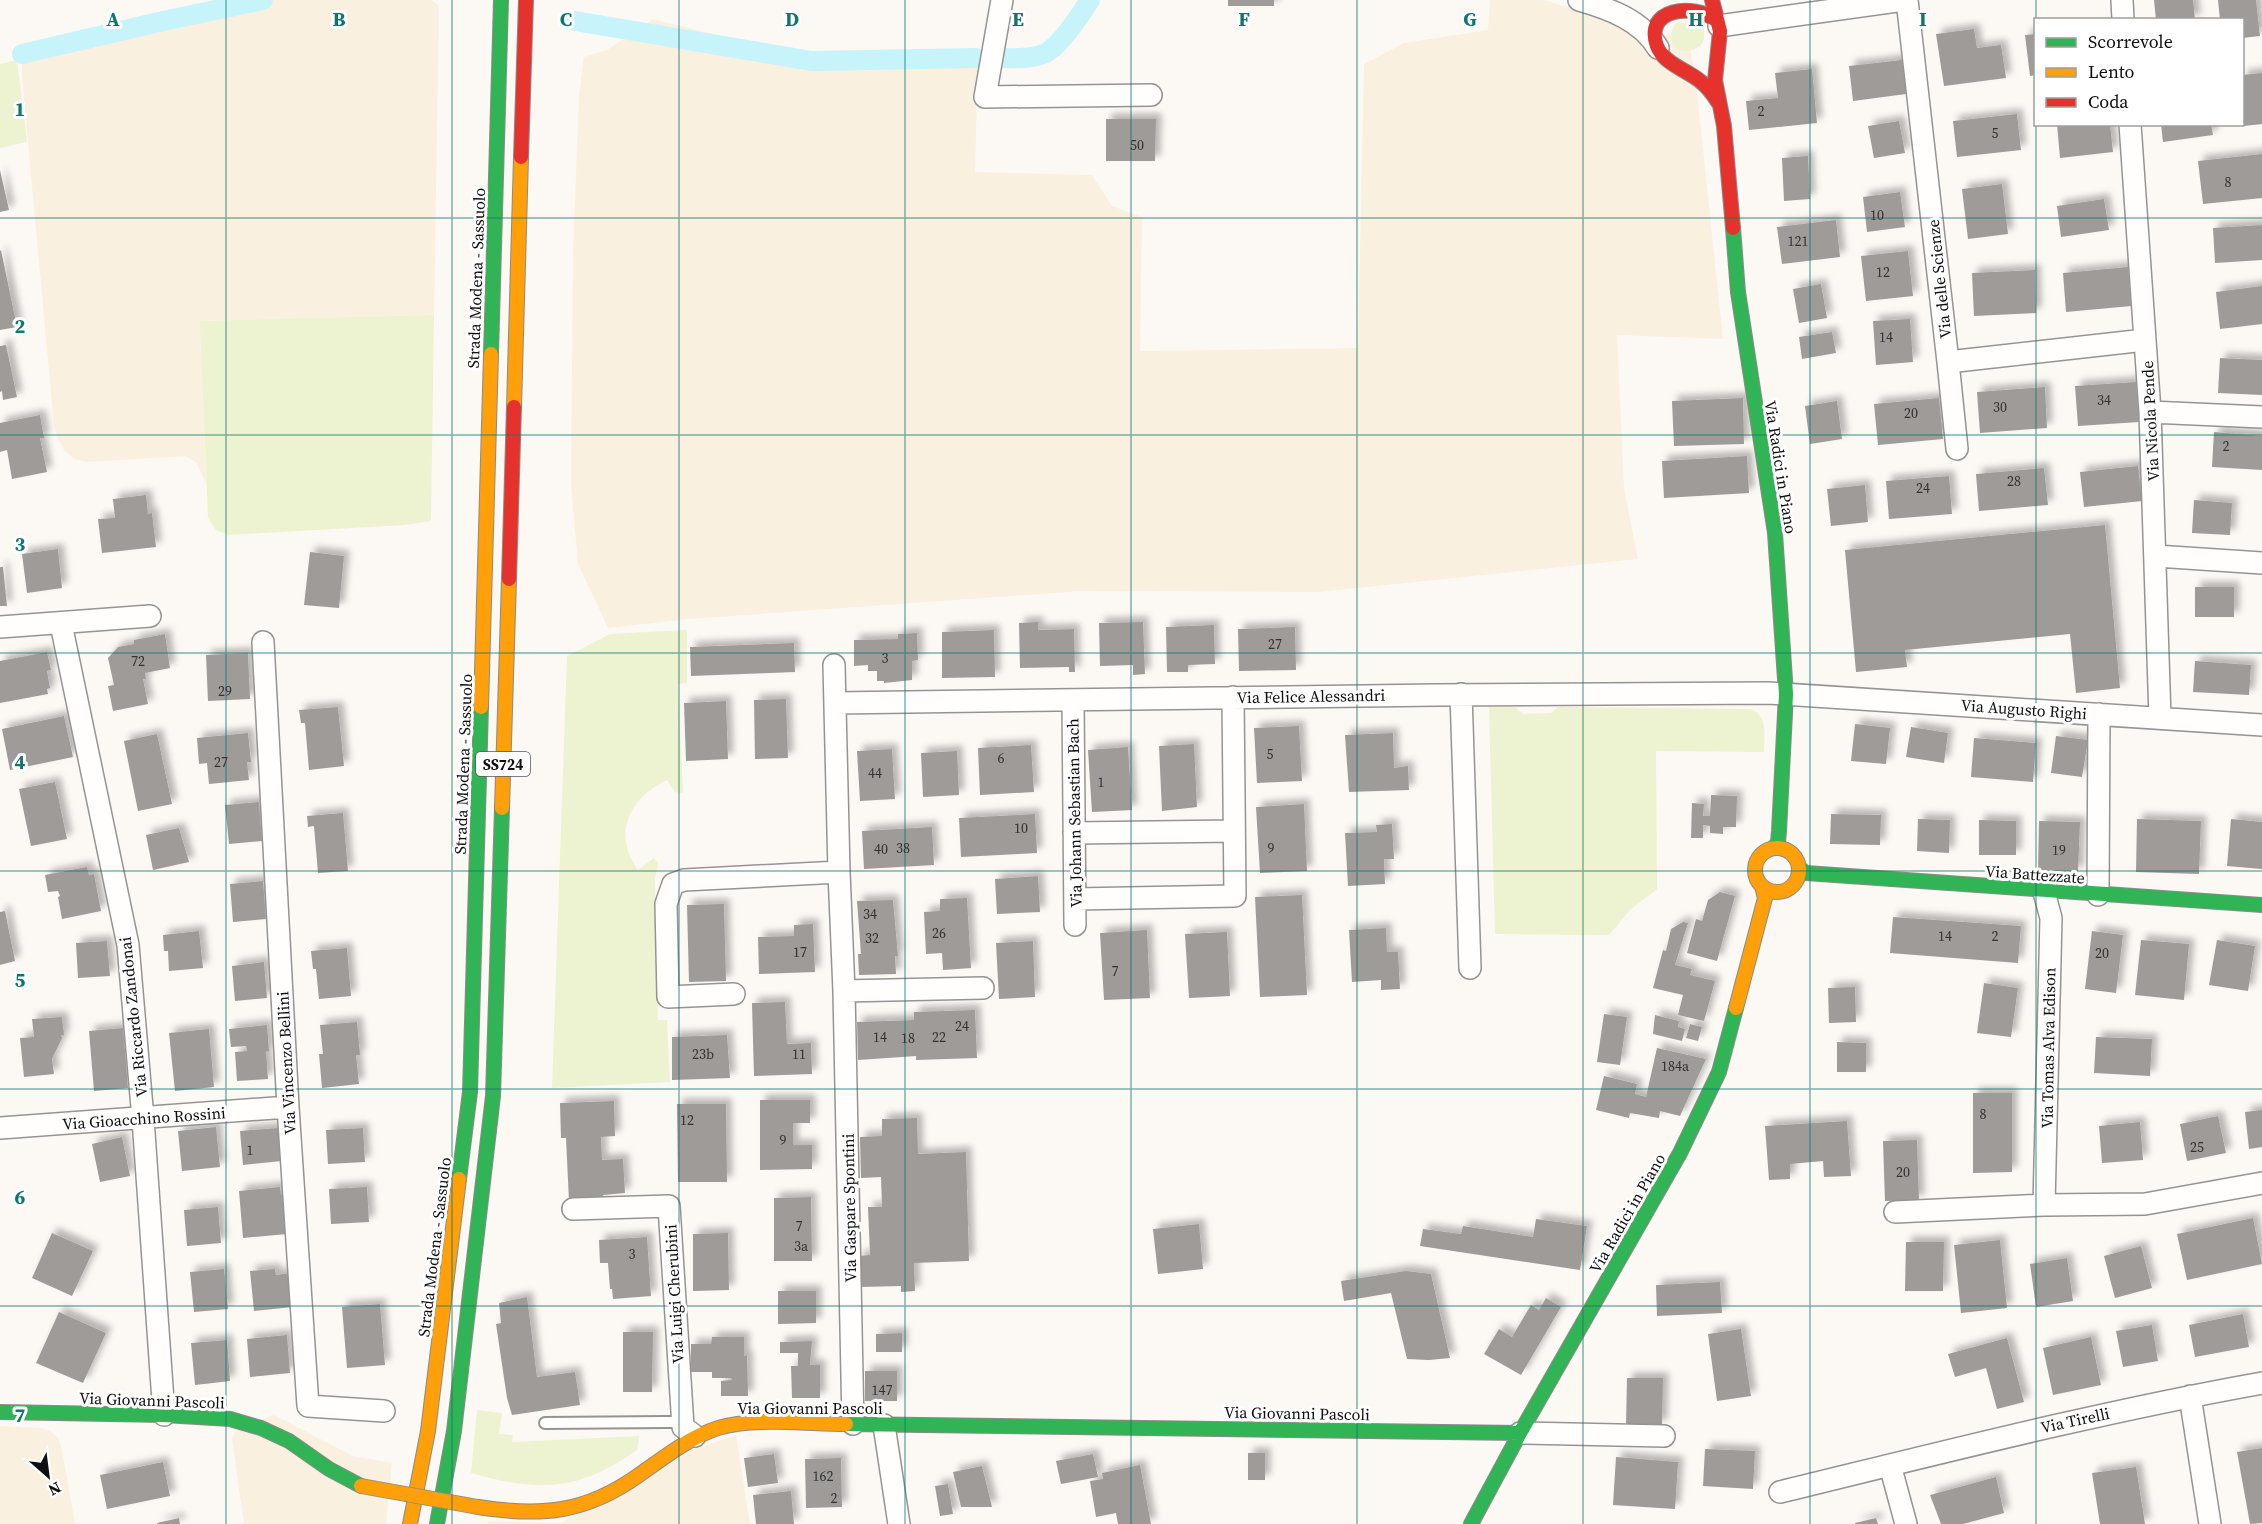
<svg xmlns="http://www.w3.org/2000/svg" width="2262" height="1524" font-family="'Source Serif 4',serif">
<defs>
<filter id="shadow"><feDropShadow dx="5.5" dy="-5.5" stdDeviation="3" flood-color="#0004"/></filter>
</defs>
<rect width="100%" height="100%" fill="#fcf8f4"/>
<path fill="#faf0df" d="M231 0H431L439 6 434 315 201 321 206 483 196 462 185 456 87 462 74 459 64 450 58 439 54 426 22 77V65L24 56 47 46Z
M1490 0H1543L1689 41 1696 82 1723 339 1617 335 1624 488 1638 559 1319 592 1082 591 689 619 608 628 578 564 571 484 573 256 579 95 584 57 607 50 653 19 757 45 817 56 978 55 975 172 1092 175 1112 206 1142 217 1140 351 1358 348 1364 64 1404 43 1488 30Z
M274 1415 353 1456 392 1463 386 1524H244L232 1439 235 1432 243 1427Z
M0 1426 42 1428 51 1432 57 1437 61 1445 75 1524H0Z
M736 1435 750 1524H487L488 1521 561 1523 694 1449Z"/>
<path fill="#edf2d1" d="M1676 22 1702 25C1717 60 1653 60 1676 22Z
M17 60 27 142 0 148V64Z
M434 315 431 521 405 525 228 535 216 530 208 518 200 321Z
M687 630V683L678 684 683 793 675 792 667 780C629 798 612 834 638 870L654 858 658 863 655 879 658 1020H667L670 1082 552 1088 567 656 610 634Z
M1489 707H1515L1523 714 1551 713 1558 707 1750 709C1769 715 1764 736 1764 752L1656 751 1657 889 1630 910 1609 935 1495 934Z
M477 1410 502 1413 499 1434 513 1435 512 1442 639 1436 637 1450C577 1492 539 1492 471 1473Z"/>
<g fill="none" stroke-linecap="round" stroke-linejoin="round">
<path stroke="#c6f4fa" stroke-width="20" d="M575 21 812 61 976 58
M22 54 163 21 263 0
M998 58C1013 58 1036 60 1049 51 1062 42 1081 14 1090 0"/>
</g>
<path fill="#9f9b99" filter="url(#shadow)" d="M1228 0H1274V6H1228Z
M2154 0H2193L2195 20H2156Z
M2218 0H2256L2260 36 2242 38V20H2220Z
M1974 29 1977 48 2001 45 2006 78 1944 86 1936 34Z
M2036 34V75L2030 76 2025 35Z
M1902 60 1906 94 1853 101 1849 66Z
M1812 69 1817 123 1749 130 1746 101 1778 98 1775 73Z
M2262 73V124L2244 126 2242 75Z
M2017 114 2021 150 1957 157 1953 121Z
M1106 119H1156L1155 161H1106Z
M1899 121 1905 153 1874 158 1868 126Z
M2057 124H2110L2113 152 2060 158Z
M2161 124H2211L2213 135 2163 142Z
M2262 154V198L2203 204 2198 161Z
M1808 156 1810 199 1784 201 1782 158Z
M0 170 9 210 0 212Z
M2002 184 2008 234 1968 239 1962 189Z
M1900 192 1905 227 1867 232 1863 197Z
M2104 199 2109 230 2061 237 2057 206Z
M1836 220 1840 257 1782 264 1777 227Z
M2262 225V260L2215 263 2213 228Z
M1 250 17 327 0 330V251Z
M1908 251 1913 296 1866 301 1861 256Z
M2128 267 2131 306 2066 312 2063 273Z
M2035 270 2036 313 1974 316 1972 273Z
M1821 284 1827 318 1799 323 1793 289Z
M2262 286V324L2220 329 2216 292Z
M1910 319 1913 362 1876 365 1873 321Z
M1832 332 1836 353 1802 359 1799 337Z
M6 345 17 397 3 400 2 391 0 392V346Z
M2220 358 2262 360V395L2218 393Z
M2136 382 2139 422 2078 426 2075 386Z
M2045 387 2047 428 1980 433 1977 392Z
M1743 398 1744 444 1674 446 1672 401Z
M1939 398 1943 439 1878 445 1874 404Z
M1837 401 1842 439 1810 444 1805 406Z
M40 415 44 438H40L47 472 12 479 7 450 0 452V423Z
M2214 432 2262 436V470L2212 467Z
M1747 456 1749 493 1664 498 1662 461Z
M2138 466 2142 501 2084 507 2080 472Z
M2044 468 2048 505 1979 511 1976 474Z
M1949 476 1952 514 1889 519 1886 481Z
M1865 485 1868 522 1831 526 1827 489Z
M146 495 148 514 152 513 156 547 102 553 98 519 115 518 113 499Z
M2194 500 2232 503 2230 535 2192 533Z
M2105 525 2120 688 2076 693 2070 634 1905 650 1907 667 1856 672 1845 550Z
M58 549 62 588 27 593 22 554Z
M310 552 344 556 339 608 304 605Z
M0 567H3L7 606H0Z
M2195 587H2234V617H2195Z
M1038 622V630L1074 629 1075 672H1069V667L1020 668 1019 623Z
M1143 622 1145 674 1133 675V665L1100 666 1099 623Z
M1214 625 1215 664 1188 665V672H1167L1166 627Z
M1295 627 1296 670 1239 671 1238 629Z
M994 630 995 677 942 678V632Z
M917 633 918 660 912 661V680L884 683V681H877V671H868V665L854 666V640L898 639V634Z
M165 634 170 668 145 673 146 679H143L148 704 113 711 108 686 114 685 108 658 118 647 134 644V640Z
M794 643 795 672 691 676 690 647Z
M47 652 51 670 47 671 50 688 47 689 48 694 0 703V661Z
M248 653 250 699 208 701 206 655Z
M2195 661 2251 665 2249 695 2193 692Z
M786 699 788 758 755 759 754 700Z
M726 701 728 759 686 761 684 703Z
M338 707 344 766 309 770 305 723H301L299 710Z
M64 716 73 757 10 770 2 729Z
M1855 724 1890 728 1886 764 1851 761Z
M1299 726 1302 781 1257 783 1254 728Z
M1911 727 1948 733 1944 763 1906 757Z
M248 733 251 762H247L249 780 209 784 207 763 199 764 197 738Z
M1393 733 1394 768 1408 766 1409 790 1349 792 1345 735Z
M157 734 172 804 138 811 124 741Z
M2056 736 2088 740 2082 777 2051 773Z
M1974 738 2036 743 2033 782 1971 777Z
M1194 744 1197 807 1162 811 1159 746Z
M1031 745 1034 792 980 795 978 748Z
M1128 747 1132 810 1092 812 1088 750Z
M892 749 895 799 860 801 857 751Z
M957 751 959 795 923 797 921 753Z
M55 782 67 839 31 846 19 789Z
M1711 795 1737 796 1736 827H1723V834L1710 833V826L1703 825V838H1691L1692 803 1704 804 1703 816H1710Z
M259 802 262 841 229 844 225 805Z
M1304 804 1307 871 1260 873 1256 807Z
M343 813 348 871 318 873 314 826 308 827 307 816Z
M1035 814 1037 853 961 857 959 818Z
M1831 814 1881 815 1880 845 1830 844Z
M1918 819 1950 820 1949 853 1917 851Z
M2137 819 2201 821 2199 874 2136 872Z
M2231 819 2262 822V869L2227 866Z
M1979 820 2016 821V855H1979Z
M2039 821 2080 822 2078 872 2038 871Z
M1392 824 1394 859H1384L1385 884 1348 886 1345 833 1377 832 1376 825Z
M932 827 934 865 864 869 862 831Z
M179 828 189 862 153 870 146 835Z
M87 867 89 875 94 874 101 911 62 919 58 897 60 896 58 891 48 892 45 875Z
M1038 876 1040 912 997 914 995 879Z
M263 881 266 919 233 922 230 884Z
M1720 892 1735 896 1717 961 1687 953 1696 919 1702 921 1708 900Z
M1302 895 1307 995 1260 997 1255 897Z
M967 898 971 968 943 970 942 953 926 954 924 912 940 911V899Z
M893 900 898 956H895L896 974 859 975 858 954H861L857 901Z
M724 904 726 981 689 982 687 905Z
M5 911 15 961 0 965V912Z
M1893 917 2021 926 2018 963 1890 953Z
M1683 922 1688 923 1675 965 1692 969 1690 975 1715 981 1704 1021 1678 1015 1683 995 1653 988 1663 950 1666 951 1671 929Z
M813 924 815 972 759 974 758 937 794 936V925Z
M1386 928 1387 952H1398L1400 989 1381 990V980L1352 982 1349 930Z
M1147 930 1150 998 1104 1000 1100 933Z
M199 931 203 968 169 971 168 951H164L163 935Z
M2092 931 2123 935 2116 993 2085 989Z
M1227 932 1230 996 1189 998 1185 934Z
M2141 940 2189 944 2184 1000 2135 995Z
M2217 940 2255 946 2248 991 2209 985Z
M107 941 110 976 78 978 76 943Z
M1033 941 1035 997 999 999 996 943Z
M347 948 351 996 319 999 316 969H313L311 951Z
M264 962 267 998 235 1001 232 966Z
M1984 983 2018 988 2011 1037 1977 1033Z
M1855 987 1856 1022 1829 1023 1828 988Z
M785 1002 787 1044 811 1043 812 1074 754 1076 752 1003Z
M975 1010 977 1058 916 1060V1056L858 1060 857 1022 914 1020V1012Z
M1604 1014 1627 1017 1620 1065 1597 1062Z
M1655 1015 1679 1021 1678 1027 1685 1029 1682 1041 1653 1034Z
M62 1017 64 1035H61L62 1038 52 1059 54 1074 24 1077 20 1038 34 1037 32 1019Z
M357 1022 360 1055H356L359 1084 322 1088 319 1054H323L320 1025Z
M1690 1024 1702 1027 1698 1041 1686 1038Z
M267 1025 269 1051H266L268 1079 237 1081 235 1052 247 1051 246 1046 231 1047 229 1029Z
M123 1028 128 1088 94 1091 89 1031Z
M209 1029 214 1087 175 1091 169 1033Z
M727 1035 730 1078 672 1080V1037Z
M2096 1037 2152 1039 2150 1076 2094 1073Z
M1837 1042 1866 1043V1072H1837Z
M1657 1048 1706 1059 1680 1116 1660 1111 1659 1118 1630 1113 1629 1118 1596 1110 1604 1076 1637 1084 1635 1094 1646 1097Z
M1973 1093H2012V1172L1973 1173Z
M760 1100H810V1123H793V1145H812V1169L760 1170Z
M614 1101 615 1136 601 1137 602 1160 623 1159 625 1193 603 1195V1199L569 1201 566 1138H561L560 1103Z
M677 1104H726L727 1182H678Z
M2262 1110V1147L2249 1149 2245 1112Z
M2218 1116 2226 1153 2187 1161 2180 1124Z
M917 1118 918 1154 966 1152 969 1261 914 1263 915 1291 901 1292V1286L859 1287 858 1256 870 1255 868 1207H882L881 1177 861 1178 860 1137 882 1136V1119Z
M1847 1121 1851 1176 1824 1177 1823 1161 1790 1164V1179L1769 1180 1765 1126Z
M2140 1122 2143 1160 2102 1163 2099 1126Z
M216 1127 220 1167 182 1171 178 1131Z
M278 1128 281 1161 243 1165 240 1131Z
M363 1128 365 1162 328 1164 326 1130Z
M122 1137 130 1176 100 1182 92 1144Z
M1917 1140 1919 1200 1885 1201 1883 1141Z
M280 1187 281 1195H283L287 1234 243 1238 239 1191Z
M367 1187 369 1222 331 1224 329 1189Z
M811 1197 812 1261H774V1198Z
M218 1207 221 1243 187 1246 184 1210Z
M2253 1218 2262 1264 2187 1280 2177 1234Z
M1536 1219 1587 1226 1580 1270 1420 1246 1423 1229 1461 1234 1463 1226 1533 1237Z
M1199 1224 1203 1269 1158 1274 1153 1229Z
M52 1233 93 1251 72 1296 32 1278Z
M728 1233 729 1290 693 1291V1234Z
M647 1237 651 1296 613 1299 612 1289H610L608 1263H600L599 1240Z
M2000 1240 2007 1308 1961 1313 1954 1245Z
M1906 1242H1944L1943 1291H1905Z
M2141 1246 2152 1288 2115 1298 2104 1256Z
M2067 1258 2073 1301 2036 1307 2030 1264Z
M224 1269 228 1309 194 1312 190 1272Z
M275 1269 276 1275 290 1273 293 1307 254 1311 250 1271Z
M1406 1271 1431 1274 1450 1358 1429 1360 1407 1359 1391 1293 1344 1301 1341 1281Z
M1720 1282 1722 1313 1657 1316 1656 1285Z
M778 1291H816V1323L778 1324Z
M527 1297 537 1377 575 1372 580 1405 512 1415 507 1398 496 1324 501 1323 499 1303Z
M1546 1298 1561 1307 1521 1375 1484 1354 1499 1329 1512 1337 1531 1305 1539 1310Z
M380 1304 385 1365 347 1368 342 1307Z
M59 1312 106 1333 83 1383 36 1363Z
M2243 1314 2249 1347 2195 1357 2189 1325Z
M2152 1325 2158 1361 2123 1367 2116 1331Z
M1741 1329 1751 1396 1717 1401 1708 1334Z
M623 1332H653L652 1392H623Z
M902 1333V1352H876V1334Z
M287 1335 290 1373 250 1377 247 1339Z
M712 1337H744V1356L747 1355 748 1396H721V1381L732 1380 731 1378H712V1372H691V1344H711Z
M2091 1337 2101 1385 2053 1395 2043 1348Z
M2007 1338 2024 1402 1997 1409 1986 1368 1955 1377 1948 1354Z
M227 1340 230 1381 195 1385 191 1343Z
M812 1341 810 1365H820V1398H792L791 1366H798V1353H780V1342Z
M865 1371H897V1401H865Z
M1627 1378H1663L1662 1425H1626Z
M2262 1448V1523L2250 1524 2237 1452Z
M1705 1449 1755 1451 1753 1489 1703 1486Z
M1248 1453H1265V1480H1248Z
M774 1454 778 1483 748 1487 744 1458Z
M1093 1454 1098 1477 1061 1484 1056 1461Z
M1616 1457 1678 1462 1675 1509 1613 1505Z
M841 1458 842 1507 806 1508 805 1459Z
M163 1462 170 1496 107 1509 100 1475Z
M1140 1465 1151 1524H1118L1116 1513 1096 1517 1090 1481 1103 1479 1102 1473Z
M982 1466 992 1507H961L953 1472Z
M2136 1467 2145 1524H2100L2092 1473Z
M1996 1477 2004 1513 1963 1524H1941L1930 1495Z
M948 1484 953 1514 940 1516 935 1486Z
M791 1491 794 1524H756L753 1495Z
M179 1518 180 1524H157V1523Z
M1876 1518 1878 1524H1855V1523Z"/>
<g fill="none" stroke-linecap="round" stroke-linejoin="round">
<g stroke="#969492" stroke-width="14">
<path id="lane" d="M545 1423 667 1422H674L683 1427"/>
</g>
<g stroke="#969492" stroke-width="24">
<path id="street" d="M1002 0 985 97 1151 95
M1579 0C1610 9 1641 20 1658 48
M1907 0 1948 362 2145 340
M2122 0 2123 20
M1719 26 1904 0
M2130 124 2150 412 2160 718
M1948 362 1957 449
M2150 412 2262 417
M2156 556 2262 563
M61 624 128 945 143 1119 164 1415
M0 627 150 616
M263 642 288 1107 308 1406 384 1411
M834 665 839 872 844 991 853 1424
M1461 694 1470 968
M1073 700 1075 925
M835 703 1437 695 1768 693 2262 725
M1074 833 1234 831
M2044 892 2051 918 2044 1205
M2098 895 2099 714
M1075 899 1235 896 1233 697
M844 991 983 988
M734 994 668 997 666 904 673 884 684 880 839 872
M0 1128 288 1107
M573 1209 669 1206 683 1427 695 1436
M1895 1212 2044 1205 2145 1204 2262 1183
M2190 1396 2210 1524
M884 1425 899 1524
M1520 1433 1664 1436
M1890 1465 1906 1524
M1780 1492C1940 1453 2100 1412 2262 1383"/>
</g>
<g stroke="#8c8b89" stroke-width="16">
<path id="fast" d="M1733 228 1738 292 1775 533 1786 694 1779 831 1778 842 1774 848
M491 354 501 0
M1799 868 1806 873 2262 905
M459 1179 470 1092 481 707
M0 1412 164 1415 230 1419 261 1428 289 1441 329 1469 361 1486
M846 1424 1520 1433
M437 1524 454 1431 493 1096 502 808
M1471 1524 1520 1433 1680 1153 1719 1072 1736 1008"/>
</g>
<g stroke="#8c8b89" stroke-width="16">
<path id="slow" d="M514 407 521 157
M481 707 491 354
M502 808 509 579
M1755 870a22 22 0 1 1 44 0a22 22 0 1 1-44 0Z
M1736 1008 1765 898 1762 886
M478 1507C541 1517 586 1513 639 1475 665 1457 688 1438 718 1428 753 1417 808 1424 846 1424
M410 1524 428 1431 459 1179"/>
</g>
<g stroke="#8c8b89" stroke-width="16">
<path id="jam" d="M1712 0 1720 31 1715 80 1724 126 1733 228
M1716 20C1694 3 1643 8 1657 46 1664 64 1687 70 1700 81 1708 87 1713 94 1718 102
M521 157 526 0
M509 579 514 407"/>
</g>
<use href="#lane" stroke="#fffefd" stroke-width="10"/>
<use href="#street" stroke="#fffefd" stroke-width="21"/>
<use href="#fast" stroke="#30b455" stroke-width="14"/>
<use href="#slow" stroke="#ff9f0a" stroke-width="14"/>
<use href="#jam" stroke="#e5322d" stroke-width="14"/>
<g stroke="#8c8b89" stroke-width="16" stroke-linecap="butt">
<path id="slow-bridge" d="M361 1486 478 1507"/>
</g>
<use href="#slow-bridge" stroke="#ff9f0a" stroke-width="14"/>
</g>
<path fill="none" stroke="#0f766e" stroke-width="1.5" stroke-opacity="0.55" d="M226 0V1524M452 0V1524M679 0V1524M905 0V1524M1131 0V1524M1357 0V1524M1583 0V1524M1810 0V1524M2036 0V20M2036 124V1524M0 218H2262M0 435H2262M0 653H2262M0 871H2262M0 1089H2262M0 1306H2262"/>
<g text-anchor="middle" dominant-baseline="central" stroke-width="6" stroke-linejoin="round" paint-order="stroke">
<g font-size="14" fill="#333232">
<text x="1761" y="111">2</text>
<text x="1995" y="133">5</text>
<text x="1137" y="145">50</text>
<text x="2228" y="182">8</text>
<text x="1877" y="215">10</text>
<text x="1798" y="241">121</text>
<text x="1883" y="272">12</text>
<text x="1886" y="337">14</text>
<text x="2104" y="400">34</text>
<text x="2000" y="407">30</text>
<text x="1911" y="413">20</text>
<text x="2226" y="446">2</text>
<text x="2014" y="481">28</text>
<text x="1923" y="488">24</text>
<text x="1275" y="644">27</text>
<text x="885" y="658">3</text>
<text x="138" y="661">72</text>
<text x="225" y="691">29</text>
<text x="1270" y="754">5</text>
<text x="1001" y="758">6</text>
<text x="221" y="762">27</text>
<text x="875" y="773">44</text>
<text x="1101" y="782">1</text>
<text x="1021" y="828">10</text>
<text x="903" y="848">38</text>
<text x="1271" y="848">9</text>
<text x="881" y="849">40</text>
<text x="2059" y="850">19</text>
<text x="870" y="914">34</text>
<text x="939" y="933">26</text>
<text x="1945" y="936">14</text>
<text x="1995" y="936">2</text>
<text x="872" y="938">32</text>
<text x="800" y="952">17</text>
<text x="2102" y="953">20</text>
<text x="1115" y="971">7</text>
<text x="962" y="1026">24</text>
<text x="880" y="1037">14</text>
<text x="939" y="1037">22</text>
<text x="908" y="1038">18</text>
<text x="703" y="1054">23b</text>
<text x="799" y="1054">11</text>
<text x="1675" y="1066">184a</text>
<text x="1983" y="1114">8</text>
<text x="687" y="1120">12</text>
<text x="783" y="1140">9</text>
<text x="2197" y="1147">25</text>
<text x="250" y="1150">1</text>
<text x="1903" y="1172">20</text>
<text x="799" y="1226">7</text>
<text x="801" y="1246">3a</text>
<text x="632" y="1254">3</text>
<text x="882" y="1390">147</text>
<text x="823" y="1476">162</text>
<text x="834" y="1498">2</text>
</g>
<rect fill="#fff" stroke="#575757" stroke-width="1.5" x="476" y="752" width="54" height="24" rx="4.5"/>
<g font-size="15" font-weight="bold" fill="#0f0f0f">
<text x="503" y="764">SS724</text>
</g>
<g font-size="16" fill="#0f0f0f" stroke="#fff">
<text transform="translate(476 278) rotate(-88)">Strada Modena - Sassuolo</text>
<text transform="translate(1939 279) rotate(-96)">Via delle Scienze</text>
<text transform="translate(2150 421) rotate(-93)">Via Nicola Pende</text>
<text transform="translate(1781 467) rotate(81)">Via Radici in Piano</text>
<text transform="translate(1311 696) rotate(-1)">Via Felice Alessandri</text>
<text transform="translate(2024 709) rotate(4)">Via Augusto Righi</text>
<text transform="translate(463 764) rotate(-88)">Strada Modena - Sassuolo</text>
<text transform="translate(1074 813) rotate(-91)">Via Johann Sebastian Bach</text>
<text transform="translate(2035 874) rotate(4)">Via Battezzate</text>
<text transform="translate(133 1017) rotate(-96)">Via Riccardo Zandonai</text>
<text transform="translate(2048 1048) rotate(-89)">Via Tomas Alva Edison</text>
<text transform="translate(286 1063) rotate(-93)">Via Vincenzo Bellini</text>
<text transform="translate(144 1118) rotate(-4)">Via Gioacchino Rossini</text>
<text transform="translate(849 1208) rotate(-91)">Via Gaspare Spontini</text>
<text transform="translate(1627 1213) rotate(-60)">Via Radici in Piano</text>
<text transform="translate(434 1247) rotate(-83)">Strada Modena - Sassuolo</text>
<text transform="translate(674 1294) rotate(-93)">Via Luigi Cherubini</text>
<text transform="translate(152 1400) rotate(2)">Via Giovanni Pascoli</text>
<text x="810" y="1408">Via Giovanni Pascoli</text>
<text transform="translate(1297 1413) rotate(1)">Via Giovanni Pascoli</text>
<text transform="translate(2075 1420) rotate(-12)">Via Tirelli</text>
</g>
</g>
<g font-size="20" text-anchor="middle" font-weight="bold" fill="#0f766e" stroke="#fff" stroke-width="6" stroke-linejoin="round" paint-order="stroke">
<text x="113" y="26">A</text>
<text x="339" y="26">B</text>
<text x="566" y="26">C</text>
<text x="792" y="26">D</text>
<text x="1018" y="26">E</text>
<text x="1244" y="26">F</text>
<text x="1470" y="26">G</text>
<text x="1696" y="26">H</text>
<text x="1923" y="26">I</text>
<text x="20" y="116">1</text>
<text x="20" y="333">2</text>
<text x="20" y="551">3</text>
<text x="20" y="769">4</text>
<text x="20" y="987">5</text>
<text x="20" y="1204">6</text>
<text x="20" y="1422">7</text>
</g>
<rect x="2034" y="18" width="210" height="108" fill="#ffffff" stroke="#9f9f9f" stroke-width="1.5"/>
<rect x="2046" y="38" width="30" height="9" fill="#30b455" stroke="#9f9f9f" stroke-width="1.5"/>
<text x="2088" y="48" font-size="18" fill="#0f0f0f">Scorrevole</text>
<rect x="2046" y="68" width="30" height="9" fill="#ff9f0a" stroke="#9f9f9f" stroke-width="1.5"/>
<text x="2088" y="78" font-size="18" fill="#0f0f0f">Lento</text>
<rect x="2046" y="98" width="30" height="9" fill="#e5322d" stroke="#9f9f9f" stroke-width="1.5"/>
<text x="2088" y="108" font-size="18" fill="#0f0f0f">Coda</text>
<g transform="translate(48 1476) rotate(152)" stroke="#ffffff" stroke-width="4.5" paint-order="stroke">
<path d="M0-4.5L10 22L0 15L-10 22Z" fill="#0f0f0f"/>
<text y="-9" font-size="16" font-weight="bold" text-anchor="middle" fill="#0f0f0f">N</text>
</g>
</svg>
